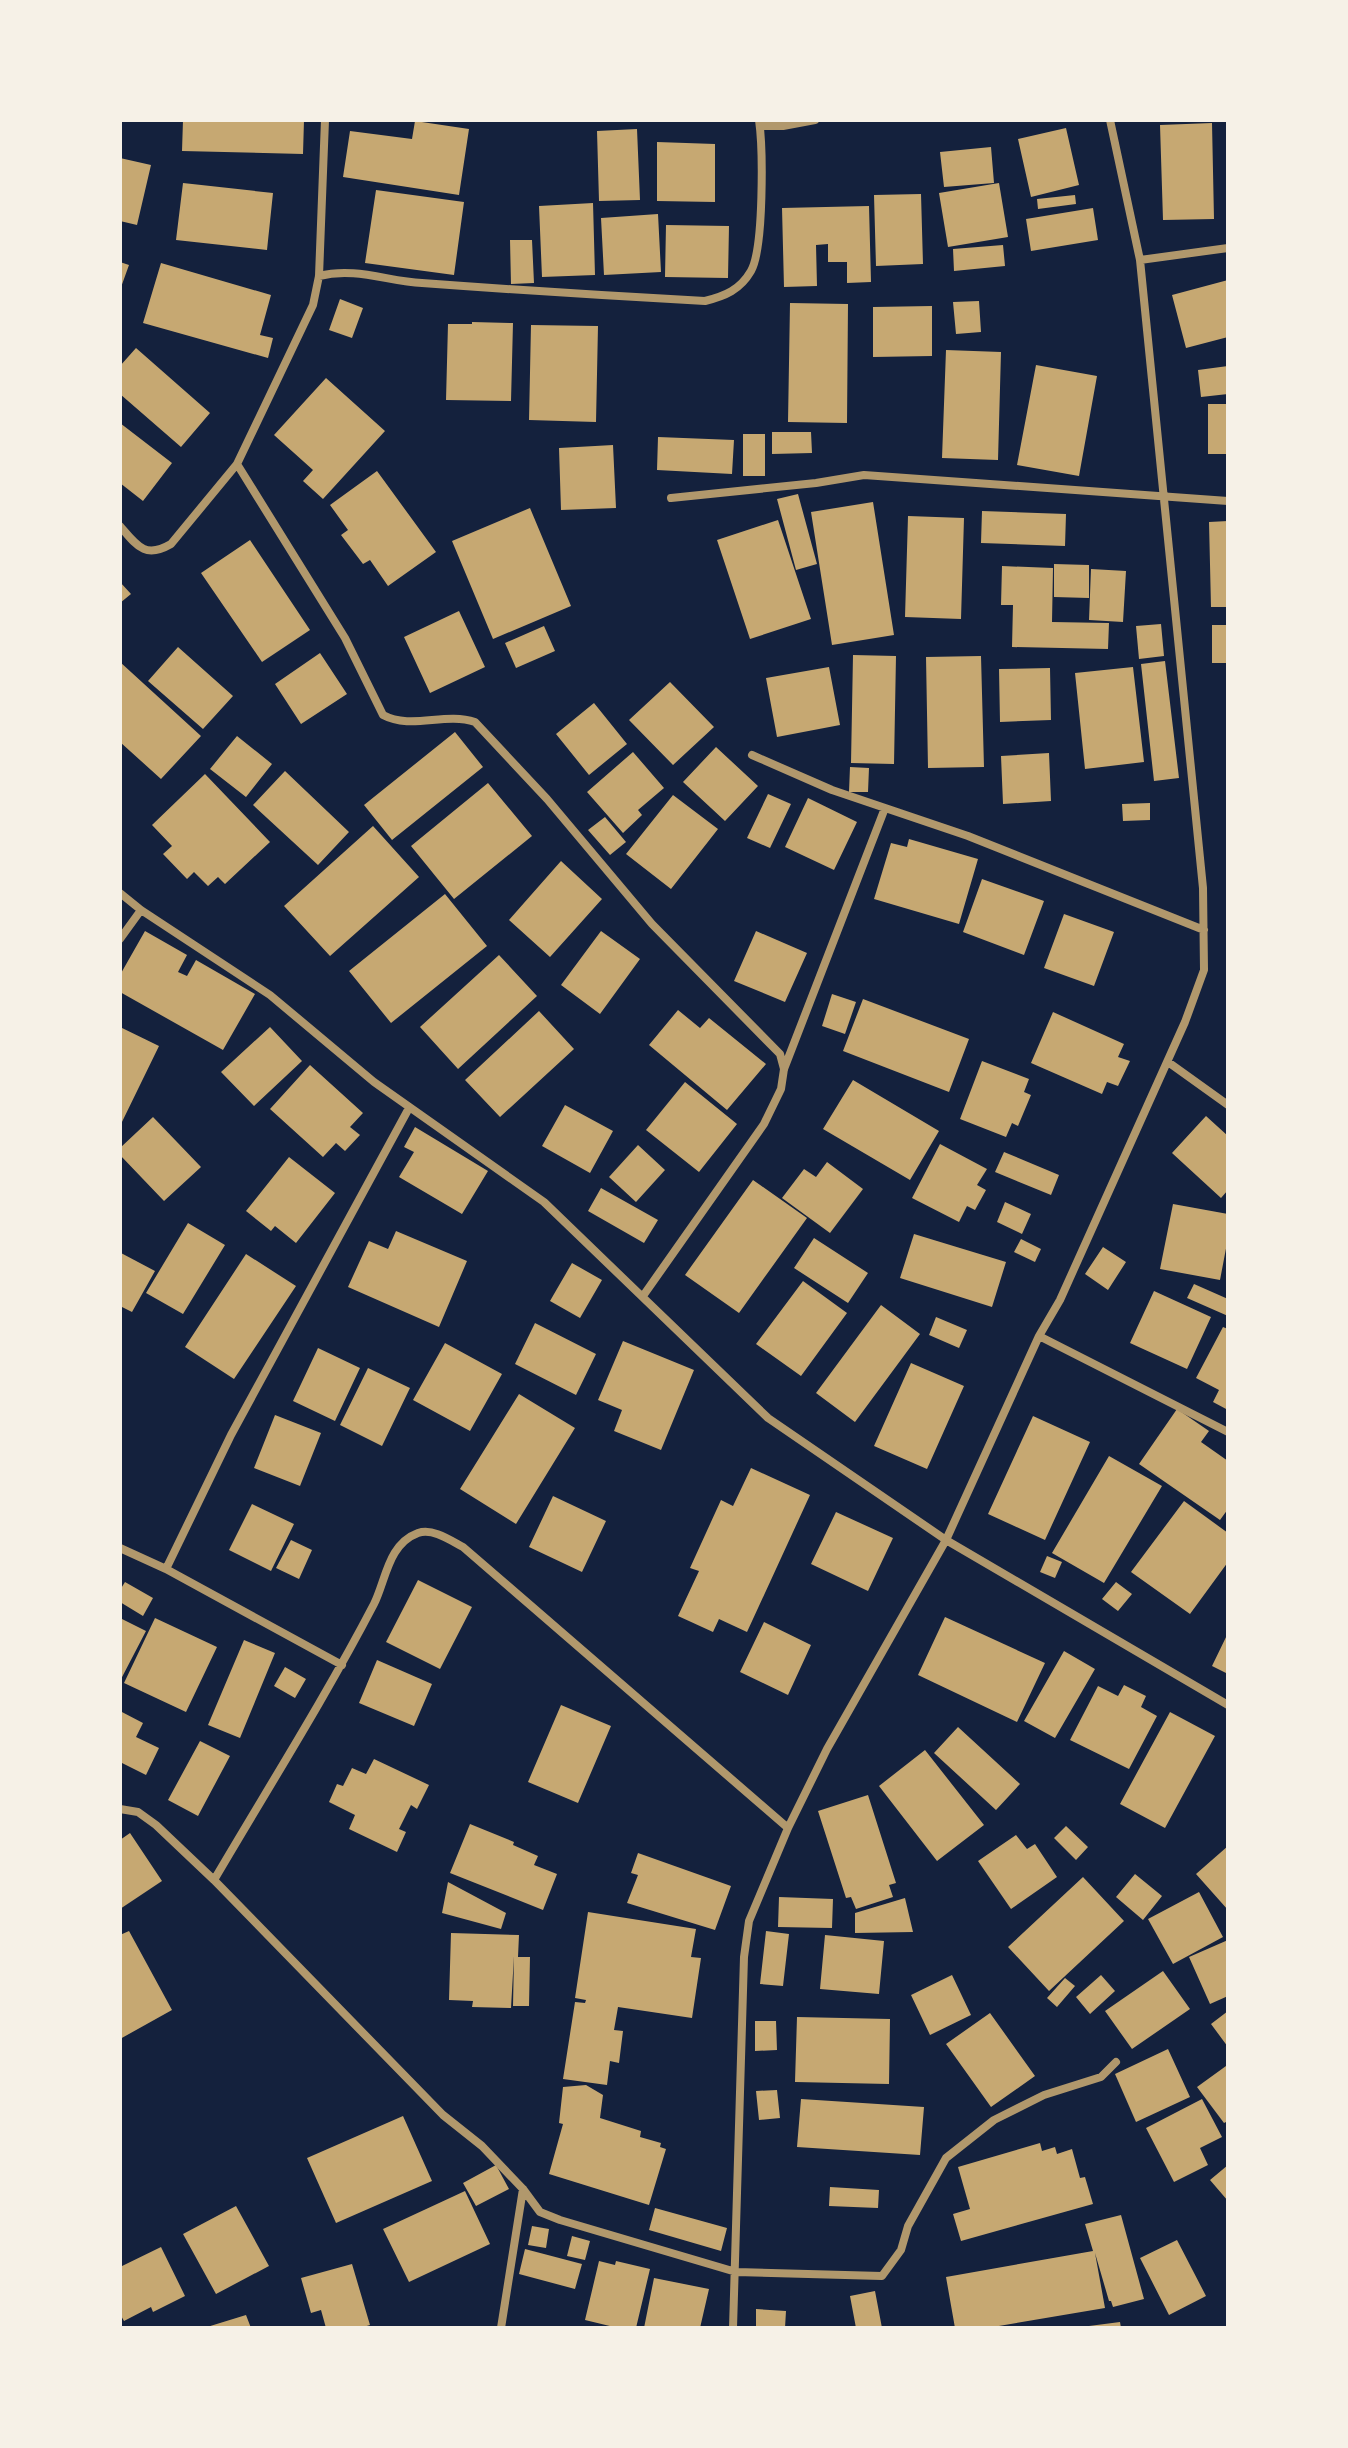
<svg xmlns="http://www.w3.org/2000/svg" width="1348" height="2448" font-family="'Public Sans',sans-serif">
<rect width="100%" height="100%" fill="#14213d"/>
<path fill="#c6a872" d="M183 120H304L303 154 182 151Z
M415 121 469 129 459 195 343 177 350 131 412 139Z
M1212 123 1214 219 1163 220 1160 125Z
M1066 128 1079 185 1031 197 1018 139Z
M637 129 640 200 599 201 597 131Z
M657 142 715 144V202L657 201Z
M991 147 994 183 944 187 940 152Z
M120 158 151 165 137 225 120 221Z
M183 183 273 193 267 250 176 240Z
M999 183 1008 237 948 247 939 193Z
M376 190 464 202 454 275 365 263Z
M921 194 923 264 876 266 874 195Z
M1075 195 1076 204 1038 209 1037 199Z
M593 203 595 275 542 277 539 206Z
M869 206 871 282 847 283V262H828V244L816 245 817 286 784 287 782 208Z
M1093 208 1098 240 1031 251 1026 219Z
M658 214 661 272 604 275 601 218Z
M666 225 729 226 728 278 665 277Z
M510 240H532L534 283 511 284Z
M1003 245 1005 266 954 271 953 249Z
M120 262 129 265 120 290Z
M161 263 271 295 260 335 273 338 268 358 143 323Z
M1228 280V337L1186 348 1172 295Z
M340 299 363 308 352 338 329 330Z
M979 301 981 332 956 334 953 302Z
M790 303 848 304 847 423 788 422Z
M932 306V356L873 357V307Z
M472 322 513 323 511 401 446 400 448 324H472Z
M531 325 598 326 596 422 529 420Z
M136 348 210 413 181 447 120 394V366Z
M946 350 1001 352 998 460 942 458Z
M1036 365 1097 376 1079 476 1017 465Z
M1228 366V394L1201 397 1198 370Z
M326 378 385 431 323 499 303 481 313 470 274 435Z
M1208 404H1228V454H1208Z
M120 423 172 463 143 501 120 483Z
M772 432H811L812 453 772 454Z
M743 434H765V476H743Z
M658 437 734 440 732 474 657 470Z
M613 445 616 508 561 510 559 448Z
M377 471 436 552 388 586 370 560 363 564 341 535 348 530 330 505Z
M798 494 817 564 796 570 777 499Z
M873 502 894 635 832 645 811 512Z
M530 508 571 606 493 639 452 541Z
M982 511 1066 514 1065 546 981 543Z
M908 516 964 518 961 619 905 617Z
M778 520 811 619 750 639 717 540Z
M1228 521V607H1211L1209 522Z
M250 540 310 630 262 662 201 573Z
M1054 564 1089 565V598L1054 597Z
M1002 566 1053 568 1052 622 1109 623 1108 649 1012 647 1013 605H1001Z
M1091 569 1126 571 1123 622 1089 620Z
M120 582 131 594 120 603Z
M459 611 485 667 430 693 404 637Z
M1161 624 1164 656 1139 659 1136 626Z
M1212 625H1228V663H1212Z
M544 626 555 651 516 668 505 643Z
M178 647 233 696 203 729 148 681Z
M320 653 347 694 301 724 275 684Z
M853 655 896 656 894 764 851 763Z
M981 656 984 767 928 768 926 657Z
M1165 661 1179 778 1154 781 1141 664Z
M120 662 201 736 161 779 120 742Z
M829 667 840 725 777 737 766 678Z
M1133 667 1144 762 1085 769 1075 673Z
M1050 668 1051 720 1000 722 999 669Z
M670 682 714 727 673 765 629 720Z
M594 703 627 744 589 775 556 734Z
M455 732 483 767 392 840 364 805Z
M237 736 272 764 246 797 210 769Z
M716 747 758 786 725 821 683 782Z
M633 752 664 788 638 810 642 815 623 833 587 792Z
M1049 753 1051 801 1003 804 1001 756Z
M850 767 869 768 868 792H849Z
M285 771 349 832 318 865 253 805Z
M205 774 270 842 225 884 218 877 208 886 194 872 187 879 163 854 172 846 152 825Z
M488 783 532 836 454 899 411 846Z
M768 794 791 804 770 848 747 838Z
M673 795 718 829 671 889 626 854Z
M808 798 857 822 834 870 785 847Z
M1150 803V820L1123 821 1122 804Z
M605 817 626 842 610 855 588 830Z
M373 826 419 877 330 956 284 906Z
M909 839 978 859 959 924 874 899 891 843 907 847Z
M561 861 602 899 550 957 509 920Z
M982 879 1044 901 1024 955 963 932Z
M445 894 487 946 391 1023 349 971Z
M1064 914 1114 932 1094 986 1044 968Z
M145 931 187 955 178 972 187 976 196 960 255 994 223 1050 120 992V975Z
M601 931 640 959 600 1014 561 985Z
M756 931 807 953 785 1002 734 981Z
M499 955 537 996 458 1069 420 1027Z
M832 994 856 1002 845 1034 822 1026Z
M863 999 969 1039 949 1092 843 1051Z
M678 1010 700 1028 709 1018 766 1064 727 1110 649 1045Z
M539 1011 574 1049 500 1117 465 1080Z
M1053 1012 1124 1044 1118 1057 1130 1061 1118 1086 1107 1082 1102 1094 1031 1063Z
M120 1027 159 1046 120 1126Z
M270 1027 302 1061 254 1106 221 1072Z
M982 1061 1029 1079 1024 1092 1031 1095 1018 1126 1012 1123 1006 1137 960 1119Z
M310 1065 363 1113 350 1127 360 1135 345 1151 336 1143 323 1157 270 1109Z
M853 1080 939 1131 910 1180 823 1129Z
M685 1082 737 1124 699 1172 646 1130Z
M565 1105 613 1131 590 1173 542 1146Z
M1206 1116 1228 1136V1190L1221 1198 1172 1153Z
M153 1117 201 1167 164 1201 120 1155V1148Z
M415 1127 488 1171 462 1214 399 1177 414 1152 404 1147Z
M940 1144 987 1169 977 1185 986 1190 975 1210 967 1206 959 1222 912 1198Z
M638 1145 665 1170 636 1202 609 1177Z
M1004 1152 1059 1175 1051 1195 995 1172Z
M289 1157 335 1193 296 1243 275 1226 271 1231 246 1211Z
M827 1162 863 1189 830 1233 782 1198 804 1169 816 1177Z
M753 1180 807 1218 739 1313 685 1275Z
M601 1188 658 1220 644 1243 588 1211Z
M1005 1202 1031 1214 1022 1234 997 1222Z
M1173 1204 1228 1214V1238L1220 1280 1160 1269Z
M188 1223 225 1245 183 1314 146 1293Z
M396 1231 467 1261 439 1327 348 1287 369 1241 388 1249Z
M914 1234 1006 1262 992 1307 900 1278Z
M814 1238 868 1273 848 1303 794 1268Z
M1021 1239 1041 1249 1035 1262 1014 1252Z
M1103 1247 1126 1262 1108 1290 1085 1274Z
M121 1253 155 1271 132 1312 120 1306Z
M246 1254 296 1286 234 1379 185 1347Z
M572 1263 602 1280 580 1318 550 1301Z
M803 1281 847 1313 801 1376 756 1344Z
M1194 1284 1228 1299V1316L1187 1298Z
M1154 1291 1211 1317 1187 1369 1130 1343Z
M881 1305 920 1334 855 1422 816 1393Z
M936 1317 967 1330 959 1348 929 1335Z
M535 1323 596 1354 576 1395 515 1364Z
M1223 1327 1228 1329V1410L1213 1402 1219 1390 1196 1378Z
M623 1341 694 1370 661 1450 614 1431 622 1410 598 1400Z
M445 1343 502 1374 470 1431 413 1400Z
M318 1348 360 1368 335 1421 293 1401Z
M911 1363 964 1386 927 1469 874 1446Z
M368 1368 410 1388 382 1446 340 1425Z
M519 1394 575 1428 516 1524 460 1489Z
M1177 1409 1209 1431 1201 1442 1228 1461V1509L1220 1520 1139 1464Z
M275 1415 321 1433 300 1486 254 1468Z
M1033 1416 1090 1442 1045 1540 988 1514Z
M1109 1456 1162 1486 1104 1583 1052 1553Z
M751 1468 810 1495 747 1632 719 1619 713 1632 678 1616 699 1571 690 1568 721 1500 733 1506Z
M553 1496 606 1521 582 1572 529 1547Z
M1184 1501 1228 1533V1562L1190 1614 1131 1572Z
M252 1504 294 1524 271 1571 229 1550Z
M836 1512 893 1538 868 1591 811 1564Z
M291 1540 312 1550 299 1579 276 1568Z
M1047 1556 1062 1562 1055 1578 1040 1572Z
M418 1580 472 1607 440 1669 386 1642Z
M125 1582 153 1598 143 1616 120 1602V1590Z
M1116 1582 1132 1594 1118 1611 1102 1599Z
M945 1617 1045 1663 1017 1722 918 1675Z
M120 1618 146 1631 120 1681Z
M155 1618 217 1647 186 1712 124 1683Z
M764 1622 811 1645 788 1695 740 1672Z
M1228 1633V1674L1212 1666Z
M244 1640 275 1653 240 1738 208 1725Z
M1064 1651 1095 1669 1055 1738 1024 1721Z
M377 1660 432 1684 414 1726 359 1703Z
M285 1667 306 1679 295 1698 274 1686Z
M1124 1685 1146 1696 1141 1707 1157 1716 1129 1769 1070 1740 1098 1686 1118 1696Z
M561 1705 611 1726 578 1803 528 1782Z
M120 1711 143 1723 136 1737 159 1748 146 1775 120 1762Z
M1170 1712 1215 1736 1165 1828 1120 1804Z
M958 1727 1020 1784 996 1810 934 1753Z
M200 1741 230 1756 198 1816 168 1800Z
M925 1750 984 1825 937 1861 879 1786Z
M374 1759 429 1785 417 1809 411 1805 399 1829 406 1832 397 1852 349 1829 355 1815 329 1802 337 1784 343 1786 352 1768 366 1774Z
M868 1795 896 1883 889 1885 893 1897 856 1909 851 1897 846 1898 818 1811Z
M470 1824 514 1842 513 1845 538 1856 534 1865 557 1874 543 1910 450 1873Z
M1066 1826 1088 1847 1076 1860 1054 1838Z
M130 1833 162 1881 120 1909V1840Z
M1016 1835 1027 1849 1035 1844 1057 1877 1011 1909 978 1861Z
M1228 1846V1910L1196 1874Z
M638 1853 731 1886 715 1930 627 1903 638 1875 631 1873Z
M1135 1874 1162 1896 1143 1920 1116 1897Z
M1083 1877 1124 1921 1049 1991 1008 1947Z
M448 1882 506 1913 501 1929 442 1913Z
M1199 1892 1223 1937 1173 1964 1148 1919Z
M779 1897 833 1899 832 1928 778 1927Z
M905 1898 913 1932 855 1933V1913Z
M588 1912 696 1929 691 1957 701 1958 692 2018 618 2007 614 2030 623 2031 619 2063 610 2061 607 2085 563 2079 575 2002 585 2003 586 2000 575 1998Z
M129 1931 172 2010 120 2039V1935Z
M766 1931 789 1934 783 1986 760 1984Z
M451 1933 519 1935 518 1957H530L529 2006H513L514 1956 511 2008 472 2007 473 2001 449 2000Z
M825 1935 884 1941 879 1994 820 1989Z
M1228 1940V1996L1210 2004 1189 1957Z
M1163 1971 1190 2009 1132 2049 1105 2011Z
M952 1975 971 2015 930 2035 911 1995Z
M1101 1975 1115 1991 1090 2014 1076 1997Z
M1065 1978 1075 1986 1057 2007 1047 1998Z
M1228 2011V2047L1211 2024Z
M990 2013 1035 2076 991 2107 946 2044Z
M797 2017 890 2019 889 2084 795 2082Z
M755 2021H776L777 2050 755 2051Z
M1168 2049 1190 2097 1136 2122 1115 2074Z
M1226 2066 1228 2069V2121L1224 2123 1197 2087Z
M586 2085 603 2095 600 2118 641 2131 640 2137 661 2143 660 2147 666 2149 649 2205 549 2174 563 2124 559 2123 563 2087Z
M777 2090 780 2118 759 2120 756 2091Z
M801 2099 924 2107 920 2155 797 2147Z
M1202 2099 1222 2137 1200 2148 1208 2165 1174 2182 1146 2128Z
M403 2116 432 2181 336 2223 307 2158Z
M1040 2143 1042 2151 1055 2147 1057 2154 1072 2149 1080 2178 1085 2177 1093 2204 961 2241 953 2214 970 2209 958 2167Z
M496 2165 509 2189 476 2206 463 2183Z
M1228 2165V2201L1210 2180Z
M830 2187 879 2190 878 2208 829 2206Z
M465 2191 490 2244 409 2282 383 2229Z
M236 2206 269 2266 216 2294 183 2234Z
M655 2208 727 2228 721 2251 649 2230Z
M1121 2215 1144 2299 1113 2307 1111 2301H1109L1095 2253 1105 2308 987 2328H955L946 2277 1093 2251 1085 2224Z
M532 2226 549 2229 546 2248 528 2245Z
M572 2236 590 2241 585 2260 567 2256Z
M1177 2240 1206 2296 1169 2315 1140 2258Z
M161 2247 185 2296 153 2312 151 2307 124 2321 120 2314V2267Z
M525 2249 582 2264 575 2289 519 2274Z
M599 2261 615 2265 616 2261 650 2269 636 2328H618L585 2320Z
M352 2264 370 2325 360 2328H326L321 2310 311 2313 301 2278Z
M654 2278 709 2289 700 2328H644Z
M875 2291 882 2328H856L850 2296Z
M756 2309 786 2311 785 2328H756Z
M246 2315 251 2328H207V2327Z
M1120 2322 1121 2328H1089V2326Z"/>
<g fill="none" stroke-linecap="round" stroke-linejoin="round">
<path stroke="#b1986c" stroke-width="8" d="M760 126H783L815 120
M1140 260 1228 248
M319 276C355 267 387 281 422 283 517 290 611 296 705 301 725 296 740 290 751 271 764 248 763 148 759 120
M237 464 345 638 383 715C411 730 445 712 475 722L547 799 652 924 780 1054 784 1069
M671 498 816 483 864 475 1228 501
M120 526C137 546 145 559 171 544L237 464 313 305 319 276 325 120
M752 755 832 790 968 836 1204 930
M120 893 141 910 270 995 374 1082 544 1202 768 1418 946 1540 1228 1705
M120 939 141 910
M1168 1062 1228 1105
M643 1296 764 1124 781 1089 784 1069 885 808
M1039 1336 1228 1432
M120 1548 166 1569 342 1665
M166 1569 231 1435 409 1108
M120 1809 138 1812 156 1825 214 1880 443 2115 482 2146 523 2189 540 2212 560 2220 736 2272 882 2276 901 2250 908 2226 946 2158 994 2120 1044 2095 1101 2077 1116 2062
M214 1880C268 1788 325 1698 374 1604 386 1580 388 1544 418 1533 433 1528 450 1540 463 1547L788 1828
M501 2328 523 2189
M733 2328 744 1957 749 1921 788 1828 827 1749 946 1540 1039 1336 1060 1300 1185 1022 1204 970 1203 888 1140 260 1110 120"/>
</g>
<rect width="1348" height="2448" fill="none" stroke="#f6f1e7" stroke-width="244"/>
</svg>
